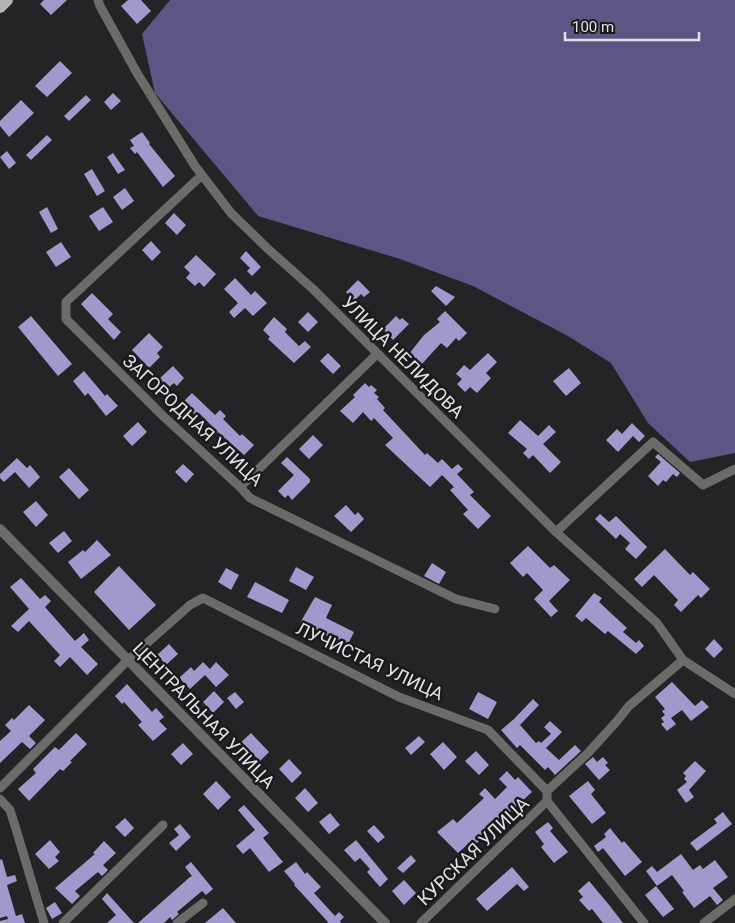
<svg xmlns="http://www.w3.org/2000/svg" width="735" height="923" font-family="Roboto,sans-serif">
<rect width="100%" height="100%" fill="#242426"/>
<path fill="#5d5584" d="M170 0H735V453L690 462 648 423 611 363 568 336 473 286 400 259 258 216 155 93 142 34Z"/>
<path fill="#a199cc" d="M44 0H67L51 15 40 4Z
M128 0H141L151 11 137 24 121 6Z
M60 61 72 73 47 97 35 86Z
M113 93 121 101 111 110 104 102Z
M86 95 91 100 69 121 64 116Z
M21 100 34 113 9 137 0 126V121Z
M142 132 150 143 149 144 175 176 163 187 137 152 135 154 130 148 134 146 130 140Z
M47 135 52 140 31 160 26 155Z
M7 151 16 163 9 169 0 157Z
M113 153 125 170 118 174 107 157Z
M92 169 105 191 97 196 84 174Z
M125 188 134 201 122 210 113 197Z
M47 207 58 229 51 233 39 212Z
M103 207 113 222 99 231 89 216Z
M174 213 186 225 177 235 165 223Z
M151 241 161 252 152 261 142 250Z
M61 242 71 257 56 267 46 252Z
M246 251 261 267 252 276 247 271 250 268 240 258Z
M196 255 216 274 204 287 199 282 195 286 186 278 190 273 184 267Z
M235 278 251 295 255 291 267 303 253 316 245 308 234 318 229 312 238 303 224 289Z
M358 280 370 292 364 297 361 294 354 301 346 292Z
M436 286 455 297 446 306 431 291Z
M92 293 113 314 108 319 121 332 114 340 81 304Z
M445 311 467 333 459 341 456 338 447 348 441 343 421 365 409 354 424 335 440 322 437 319Z
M308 312 318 322 308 332 298 322Z
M31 316 72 364 58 376 18 327Z
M396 316 400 320 402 318 409 324 393 340 383 329Z
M274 317 287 329 285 332 299 346 305 341 311 347 294 363 268 339 270 337 263 330Z
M149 333 163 347 157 353 160 357 149 368 132 350Z
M328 353 341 366 333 374 320 361Z
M488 353 497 362 486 373 491 378 477 393 470 387 465 392 457 384 462 379 456 374 464 365 470 370Z
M173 366 184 378 177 386 174 383 168 388 159 379Z
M569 368 581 383 566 396 553 381Z
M84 371 105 396 107 394 118 406 106 416 88 393 85 396 73 381Z
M365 383 369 387 371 385 377 390 374 393 379 397 377 399 385 408 383 410 425 455 427 453 438 463 442 459 452 469 458 464 463 469 457 474 474 492 470 495 491 516 478 529 463 514 468 510 450 490 454 487 442 475 430 487 385 445 393 438 374 418 371 421 363 412 353 423 340 411 355 397 353 395Z
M192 393 215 415 220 410 226 416 223 419 240 436 242 434 254 445 244 455 218 432 215 435 208 429 212 426 199 413 196 416 182 403Z
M520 420 538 436 549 425 556 432 543 444 561 462 550 473 533 455 529 459 523 453 527 449 508 433Z
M138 422 147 432 132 446 123 436Z
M632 423 645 436 639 442 633 436 618 452 606 440 617 429 622 434Z
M313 435 323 445 309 459 299 449Z
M658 454 680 473 677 477 673 474 666 482 663 480 658 486 648 476 661 462 655 457Z
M287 457 310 479V482L292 500 288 495 285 498 278 491 294 475 281 463Z
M17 458 27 468 30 465 40 477 29 488 15 472 4 482 0 478V474Z
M183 464 194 474 186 483 175 472Z
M69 468 89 490 79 499 59 477Z
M36 501 48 515 36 527 23 512Z
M346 505 355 515 358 512 364 519 351 532 334 516Z
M600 514 609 522 616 516 647 547 636 559 625 549 630 543 620 534 616 539 595 519Z
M64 531 72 541 58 553 49 543Z
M97 540 111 555 81 579 68 562 83 550 85 552Z
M528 546 550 568 554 565 570 580 549 601 558 611 551 617 534 599 543 590 527 573 523 577 510 563Z
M665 549 690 575 693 572 710 589 701 598 698 595 681 612 674 605 678 600 654 575 642 587 634 579Z
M432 563 446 572 439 584 424 576Z
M119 566 156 605 129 630 94 592Z
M296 567 314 577 306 590 289 581Z
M226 568 239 575 231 590 218 582Z
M21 578 40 599 45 595 51 601 45 607 75 641 84 633 89 640 81 647 98 664 87 675 70 657 60 667 54 661 60 655 29 621 18 632 11 626 29 609 10 587Z
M255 582 289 600 282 613 247 597Z
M594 593 602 598 599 602 627 628 623 632 636 643 639 640 644 646 636 654 608 631 605 634 586 618 582 622 575 616Z
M315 597 332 605 326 618 354 632 347 646 300 623Z
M714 639 723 649 714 658 705 649Z
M169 644 178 654 166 665 157 655Z
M203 662 210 669 216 662 229 675 216 687 205 675 190 689 179 678 191 667 194 671Z
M672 682 695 706 702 700 709 707 691 721 682 710 671 718 676 724 667 731 661 724 664 722 661 718 665 715 662 711 665 709 655 697Z
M127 684 152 712 156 708 164 717 159 721 167 729 153 741 138 725 142 722 124 702 122 704 115 696Z
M214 691 224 702 213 713 203 702Z
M235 692 244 702 236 709 227 698Z
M478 692 497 702 488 719 469 709Z
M533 699 539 705 520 725 536 743 539 741 541 743 551 734 544 727 550 721 562 732 546 748 559 760 575 745 581 751 555 775 548 767 545 770 520 745 517 748 501 730 514 719Z
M29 705 45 720 29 736 36 743 30 749 22 742 0 763V741L11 731 5 725 12 718 14 720Z
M76 733 87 744 70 761 72 762 63 771 60 769 29 801 18 789 36 773 33 769 55 747 59 750Z
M251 733 269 752 260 761 248 749 244 752 237 746Z
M419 736 425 742 411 755 405 748Z
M443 742 457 757 444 770 430 754Z
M183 743 193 754 181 765 171 754Z
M476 751 489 765 479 775 465 761Z
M593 757 597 762 603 757 608 763 605 765 610 770 599 780 585 764Z
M289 759 302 773 292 783 279 769Z
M695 761 706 771 689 790 694 797 686 803 677 790 687 782 684 779 686 776 683 773Z
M507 771 515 780 518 777 532 792 507 815 512 820 505 826 500 820 473 847 469 843 458 853 437 832 453 819 457 823 484 798 479 794 485 788 495 799 507 787 499 779Z
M216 781 231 797 218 810 203 794Z
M588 781 595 790 591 794 606 813 592 824 569 796Z
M305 788 318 803 308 812 295 798Z
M244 805 269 833 263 838 283 862 269 872 250 848 243 854 236 846 255 830 238 810Z
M723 812 732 824 697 851 690 843 717 823 714 819Z
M330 813 340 825 329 834 319 822Z
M125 818 134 828 125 837 115 827Z
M548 822 553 828 550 831 568 852 554 863 541 847 544 844 535 832Z
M180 824 191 837 176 851 169 843 179 835 174 829Z
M374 825 385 837 378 843 367 831Z
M610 828 622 843 624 841 642 862 625 876 603 848 598 852 594 846 606 837 604 834Z
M50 840 60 852 55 857 59 861 49 869 35 854Z
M356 840 388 879 380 887 367 872 370 869 360 858 355 862 344 850Z
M104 841 116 853 103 865 108 870 102 876 98 872 75 891 80 896 72 904 55 888 95 854 93 853Z
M681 854 693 870 700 865 703 869 715 860 728 877 713 888 723 900 717 905 710 896 694 908 682 892 684 891 672 875 657 886 646 871 652 866 657 872Z
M411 855 416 861 403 873 397 868Z
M2 859 7 877 15 875 17 881 7 885 16 916 22 914 25 923H0V921L8 919 7 916 0 918V860Z
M191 862 213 889 206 895 202 891 177 912 179 914 172 920 170 917 164 923H138L190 877 192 876 185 867Z
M296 862 305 874 307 872 321 887 314 893 335 916 339 912 344 917 340 921 341 923H327L328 922 294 885 295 884 284 871Z
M512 867 529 887 524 891 517 884 487 911 476 899Z
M404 880 416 893 404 905 392 891Z
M589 881 610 906 623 923H603L592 909 589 911 579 900 583 897 578 891Z
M656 886 674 909 663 917 645 895Z
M107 893 134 923H107L116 915 102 899Z
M55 902 62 913 52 919 46 908Z
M223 908 236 923H205Z"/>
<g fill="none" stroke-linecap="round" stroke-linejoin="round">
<path stroke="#6c6b6a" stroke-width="9" d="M98 0 100 6 137 73 195 166 231 213 267 248 313 289 556 532 657 623 683 660 735 694
M202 175 66 302V319L162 415 240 487 250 498 456 599 495 609
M240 487 377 354
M556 532 653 442 703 485 735 469
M0 788 128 660 190 605 203 598 399 697 488 730 547 791V801L644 923
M547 791 588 753 617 721 629 706 683 660
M0 799 10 810 16 829 44 923
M63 923 163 825
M177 923 203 903
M421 923 547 801
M704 923 735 899"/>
<path stroke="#6c6b6a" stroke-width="10" d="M0 529 385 923"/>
<path stroke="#b4b3b1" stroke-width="12" d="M0 7 7 0"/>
</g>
<g text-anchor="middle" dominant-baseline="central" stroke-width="5" stroke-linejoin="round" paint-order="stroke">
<g font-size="18" fill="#e3e3e5" stroke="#1a1a1c">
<text transform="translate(403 357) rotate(45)">УЛИЦА НЕЛИДОВА</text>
<text transform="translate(193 420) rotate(43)">ЗАГОРОДНАЯ УЛИЦА</text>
<text transform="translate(370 661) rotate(25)">ЛУЧИСТАЯ УЛИЦА</text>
<text transform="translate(204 715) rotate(46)">ЦЕНТРАЛЬНАЯ УЛИЦА</text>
<text transform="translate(473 851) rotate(-44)">КУРСКАЯ УЛИЦА</text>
</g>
</g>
<path d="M565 32v8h134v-8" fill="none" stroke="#e3e3e5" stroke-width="2.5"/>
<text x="572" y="32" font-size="15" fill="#e3e3e5" stroke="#1a1a1c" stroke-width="4" paint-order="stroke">100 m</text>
</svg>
